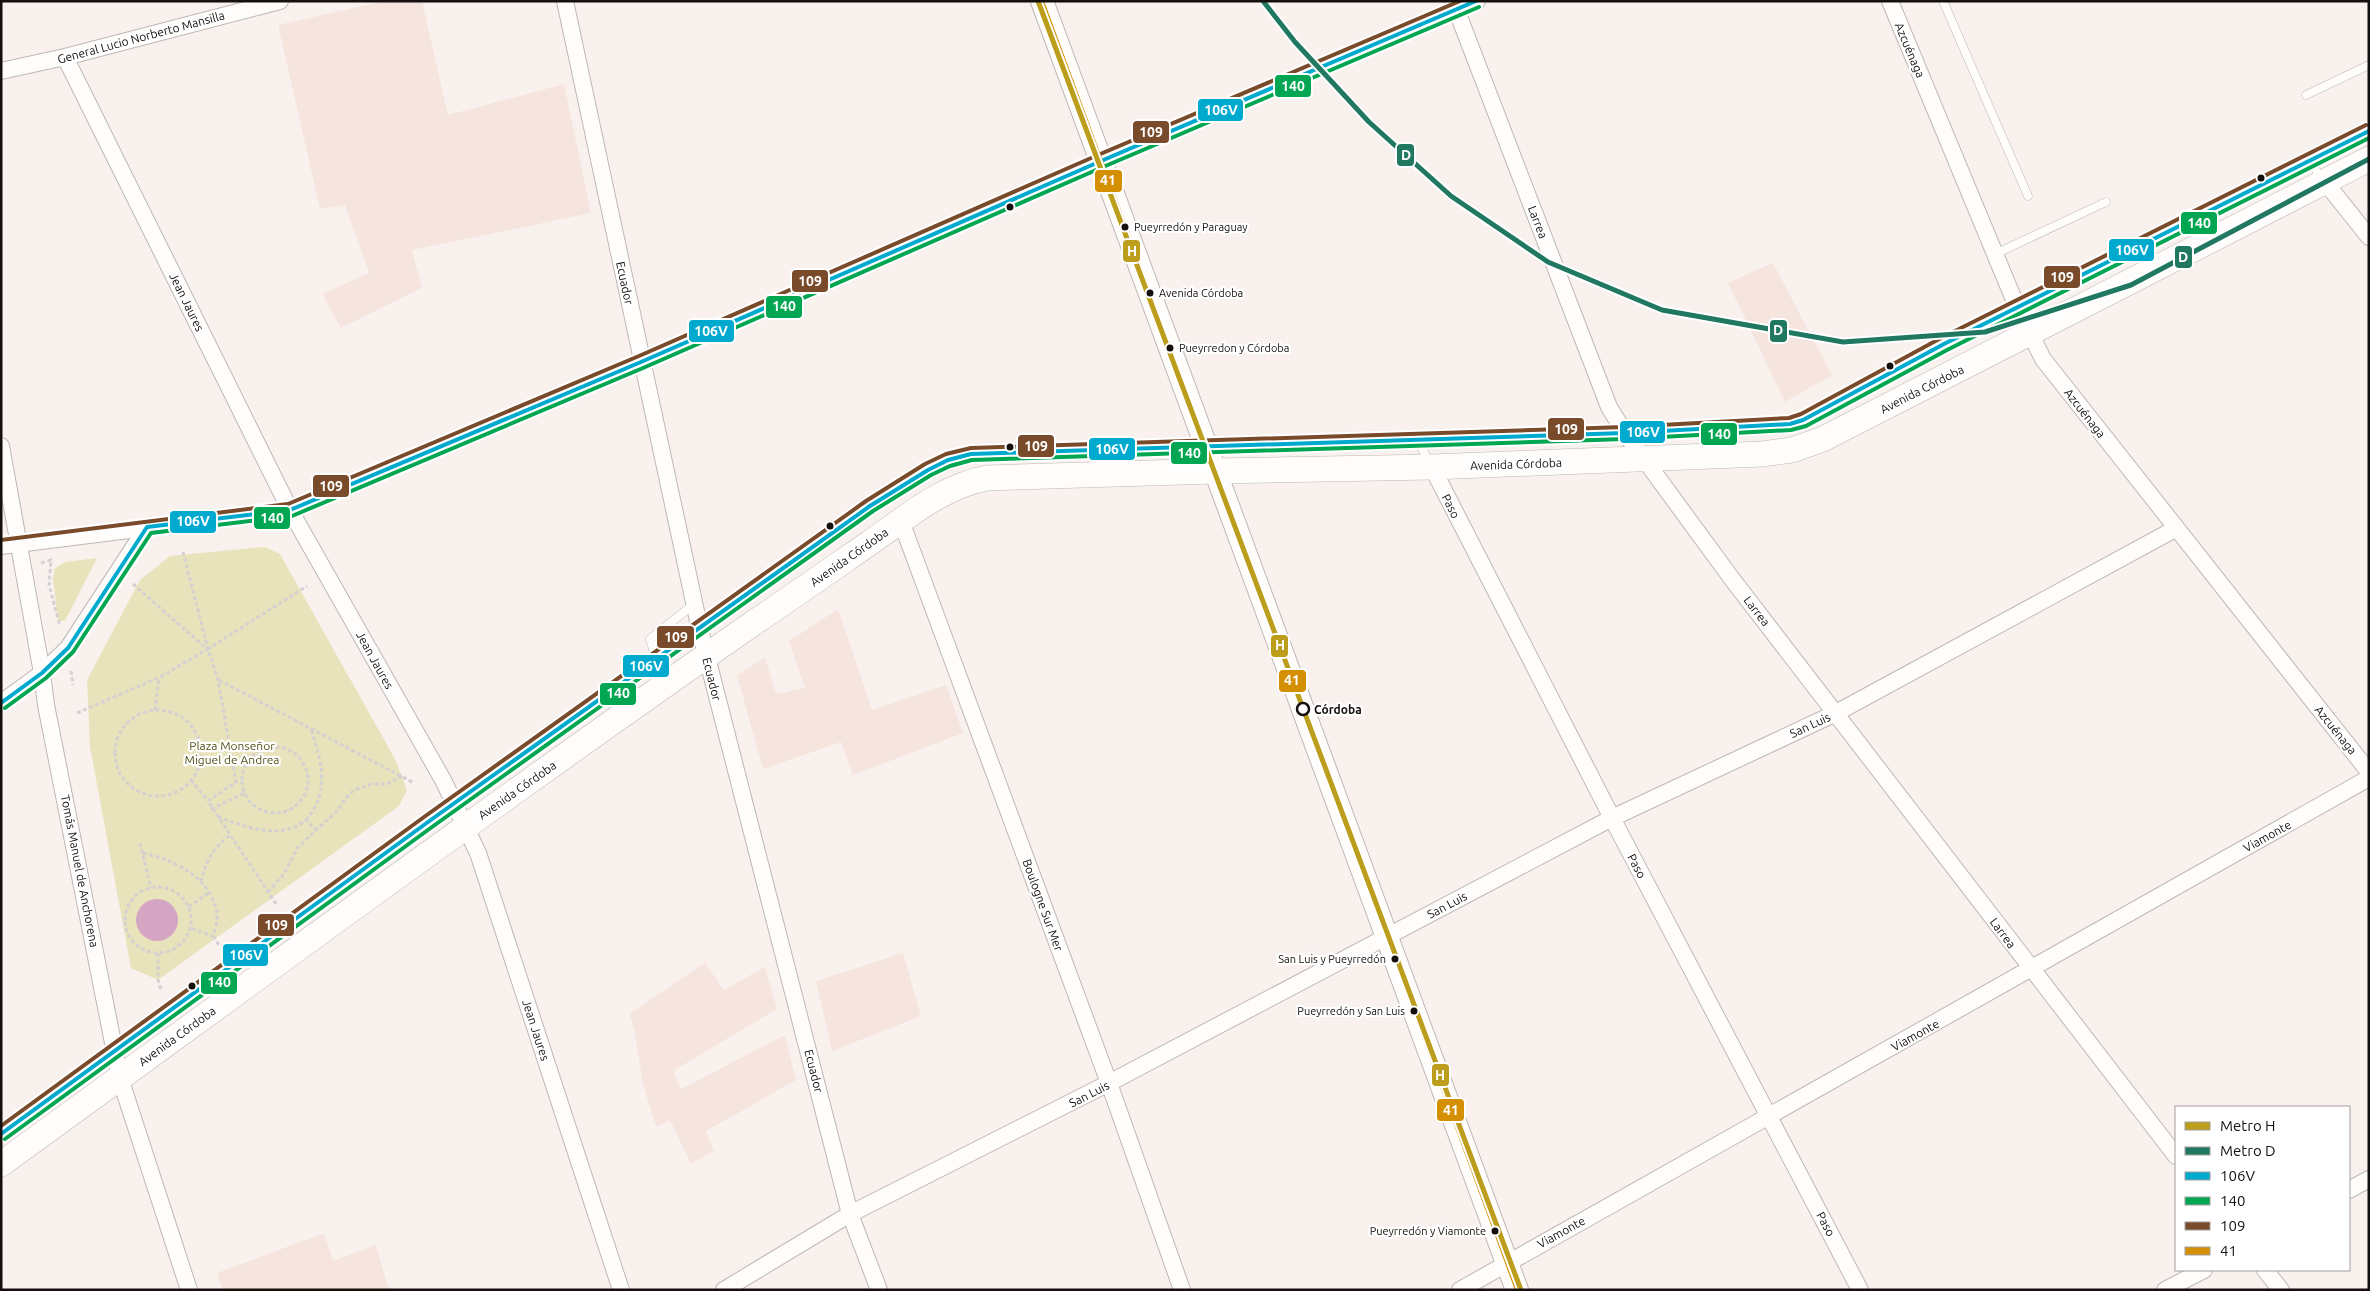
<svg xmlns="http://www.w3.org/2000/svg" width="2370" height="1291" font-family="Ubuntu,sans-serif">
<rect width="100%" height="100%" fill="#f9f1ee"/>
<path fill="#f6e5de" d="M385 1H422L448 115 564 84 591 213 412 250 422 288 341 328 322 294 369 273 345 205 320 209 278 25Z
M1773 263 1832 375 1785 402 1728 283Z
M838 609 872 710 946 685 963 733 853 775 841 742 763 769 737 675 765 657 776 694 805 688 789 641Z
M903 953 921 1016 832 1051 816 981Z
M705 963 724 990 765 967 777 1009 673 1071 681 1089 785 1035 796 1080 706 1131 714 1151 691 1164 670 1120 656 1127 643 1084 634 1028 629 1014Z
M324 1233 333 1261 376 1245 389 1290H223L217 1273Z"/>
<path fill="#e9e3bc" d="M265 547 280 554 395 759 407 790 399 806 158 980 131 968 90 747 87 680 140 580 170 556Z
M97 558 65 621H58L53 579 55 568 65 562Z"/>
<path fill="#d5a6c3" d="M136 920a21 21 0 1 1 42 0a21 21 0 1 1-42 0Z"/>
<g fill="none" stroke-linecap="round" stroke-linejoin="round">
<g stroke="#beb7b4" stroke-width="9">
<path id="lane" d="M1943 1 2028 196
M2306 95 2369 65
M2309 160 2322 179
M1995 254 2106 202
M1417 440 1430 463
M663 681 650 639 694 604
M1 1134 428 822 656 661 870 506 928 470 948 460 971 454 1625 433 1790 424 1803 420 1944 344 2369 131"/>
</g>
<g stroke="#beb7b4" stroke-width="18">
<path id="street" d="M565 1 700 630 850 1214 879 1290
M1453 1 1609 407 1625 433 1732 579 2176 1156
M1890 1 2017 307 2043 359 2369 772
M65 57 290 510 443 780 478 853 621 1290
M1 71 65 57 280 1
M2325 182 2369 237
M1 446 42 673 46 705 120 1078 189 1290
M1432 467 1612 818 1860 1290
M901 521 1109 1083 1182 1290
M1 546 290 510 641 362 1101 161 1477 1
M1 703 42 673 68 648 147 527
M2349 1190 2369 1179
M2265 1270 2281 1290
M724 1290 850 1214 1109 1083 1612 818 1836 713 2175 529
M1460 1290 2369 778
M2165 1290 2204 1270"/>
</g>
<g stroke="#beb7b4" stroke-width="24">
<path id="secondary" d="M1042 1 1517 1290"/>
</g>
<g stroke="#beb7b4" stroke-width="26">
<path id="primary" d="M1 1164C251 983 499 800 752 624 792 597 832 569 871 542 907 517 943 486 987 478L1216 471 1432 467 1762 454 1792 450 1823 439 2369 159"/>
</g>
<path stroke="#d4d1d0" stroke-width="3" stroke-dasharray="4 2.5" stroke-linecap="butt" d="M183 552 208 649
M41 563 51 560 49 585 60 626
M133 584 207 649
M71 671 73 685
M219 680 414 783
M155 710 159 678
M115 753a43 43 0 1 1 86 0a43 43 0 1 1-86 0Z
M77 713 160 677 208 649
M242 780a33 33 0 1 1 66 0a33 33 0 1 1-66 0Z
M191 780 208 801
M211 809 245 793
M218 817C246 827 281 841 306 820L317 831
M306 820C331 792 321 760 311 729
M140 843 151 888
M143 853C174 860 211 877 217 913 218 920 215 929 213 936L190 928
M201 882C205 862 213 848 229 836
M125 920a33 33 0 1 1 66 0a33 33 0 1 1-66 0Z
M268 892 284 874 298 847 338 810 345 799 354 790 371 784H387L402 776
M276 904 208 801 236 782 218 680 208 649 307 586
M189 907 208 893
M213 936 220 947
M158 953V980L161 990"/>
<use href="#lane" stroke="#fefdfc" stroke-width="8"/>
<use href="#street" stroke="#fefdfc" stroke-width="16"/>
<use href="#secondary" stroke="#fefdfc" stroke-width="22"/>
<use href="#primary" stroke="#fefdfc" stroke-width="25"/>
<g stroke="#fff" stroke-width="8">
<path id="bus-1" d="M1 703 42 673 68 648 147 527 290 510 641 362 1101 161 1476 1
M1 1134 428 822 870 506 928 470 948 460 971 454 1625 433 1790 424 1803 420 1944 344 2369 131"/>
</g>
<g stroke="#fff" stroke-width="8">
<path id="bus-2" d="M5 708 46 678 73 652 151 533 292 516 643 368 1103 167 1479 7
M5 1139 432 827 873 511 931 475 950 466 972 460 1625 439 1791 430 1806 426 1947 350 2369 138"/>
</g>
<g stroke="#fff" stroke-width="8">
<path id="bus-3" d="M1 540 288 504 639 356 1098 155 1460 1
M1 1126 424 817 866 501 925 464 946 454 971 448 1625 427 1789 418 1801 414 1941 338 2366 125"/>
</g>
<g stroke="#fff" stroke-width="8">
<path id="bus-4" d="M1042 1 1517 1290"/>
</g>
<use href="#bus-1" stroke="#00a9ce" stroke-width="4"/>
<use href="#bus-2" stroke="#00a651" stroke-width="4"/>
<use href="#bus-3" stroke="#7a4b2a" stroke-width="4"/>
<use href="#bus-4" stroke="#d58f02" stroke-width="4"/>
<g stroke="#fff" stroke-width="9">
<path id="metro-1" d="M1038 1 1521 1290"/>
</g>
<g stroke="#fff" stroke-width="9">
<path id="metro-2" d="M1263 1 1295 42 1369 122 1451 196 1548 262 1662 310 1843 342 1985 332 2131 285 2369 159"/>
</g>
<use href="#metro-1" stroke="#bc9d1c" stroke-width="5"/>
<use href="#metro-2" stroke="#217861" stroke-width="5"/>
</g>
<g fill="#150f0d" stroke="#fff" stroke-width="2">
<circle cx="2261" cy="178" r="4.5"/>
<circle cx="1010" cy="207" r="4.5"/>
<circle cx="1125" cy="227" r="4.5"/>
<circle cx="1150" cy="293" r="4.5"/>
<circle cx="1170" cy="348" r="4.5"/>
<circle cx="1890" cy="366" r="4.5"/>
<circle cx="1010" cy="447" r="4.5"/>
<circle cx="830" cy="526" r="4.5"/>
<circle cx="1395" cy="959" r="4.5"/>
<circle cx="192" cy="986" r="4.5"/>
<circle cx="1414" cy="1011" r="4.5"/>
<circle cx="1495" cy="1231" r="4.5"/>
</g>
<circle fill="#fff" stroke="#150f0d" stroke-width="2.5" cx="1303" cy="709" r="6"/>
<g text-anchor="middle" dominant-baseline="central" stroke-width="4.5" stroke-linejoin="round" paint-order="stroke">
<g font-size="11" fill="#150f0d" stroke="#fff" text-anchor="start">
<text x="1134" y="227">Pueyrredón y Paraguay</text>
<text x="1159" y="293">Avenida Córdoba</text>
<text x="1179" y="348">Pueyrredon y Córdoba</text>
<text x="1386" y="959" text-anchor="end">San Luis y Pueyrredón</text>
<text x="1405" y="1011" text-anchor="end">Pueyrredón y San Luis</text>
<text x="1486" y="1231" text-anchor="end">Pueyrredón y Viamonte</text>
</g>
<g font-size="12" fill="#150f0d" stroke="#fff">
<text transform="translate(141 37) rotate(-15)">General Lucio Norberto Mansilla</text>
<text transform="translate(1910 50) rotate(67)">Azcuénaga</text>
<text transform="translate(1538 222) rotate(69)">Larrea</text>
<text transform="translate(625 283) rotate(78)">Ecuador</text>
<text transform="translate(187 302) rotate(64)">Jean Jaures</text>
<text transform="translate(1922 389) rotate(-27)">Avenida Córdoba</text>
<text transform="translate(2085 413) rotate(52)">Azcuénaga</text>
<text transform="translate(1516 464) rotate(-2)">Avenida Córdoba</text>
<text transform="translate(1451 506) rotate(63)">Paso</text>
<text transform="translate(849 557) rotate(-35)">Avenida Córdoba</text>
<text transform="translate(1757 611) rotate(52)">Larrea</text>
<text transform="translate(375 660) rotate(61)">Jean Jaures</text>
<text transform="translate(712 679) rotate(76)">Ecuador</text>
<text transform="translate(1810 725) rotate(-25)">San Luis</text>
<text transform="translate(2336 730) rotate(51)">Azcuénaga</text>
<text transform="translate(517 790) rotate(-35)">Avenida Córdoba</text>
<text transform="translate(2267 836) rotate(-29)">Viamonte</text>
<text transform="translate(1637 866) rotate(62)">Paso</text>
<text transform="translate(80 871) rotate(79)">Tomás Manuel de Anchorena</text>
<text transform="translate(1043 905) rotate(70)">Boulogne Sur Mer</text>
<text transform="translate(1447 905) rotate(-28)">San Luis</text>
<text transform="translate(2003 933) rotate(53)">Larrea</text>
<text transform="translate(536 1030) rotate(72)">Jean Jaures</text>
<text transform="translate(1915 1035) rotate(-29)">Viamonte</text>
<text transform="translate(177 1036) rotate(-36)">Avenida Córdoba</text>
<text transform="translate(814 1071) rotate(76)">Ecuador</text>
<text transform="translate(1089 1094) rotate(-27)">San Luis</text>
<text transform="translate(1826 1224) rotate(62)">Paso</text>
<text transform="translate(1561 1232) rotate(-29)">Viamonte</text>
</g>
<g font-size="12" font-weight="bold" fill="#150f0d" stroke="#fff" text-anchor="start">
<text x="1314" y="709">Córdoba</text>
</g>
<g font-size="12" fill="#56521a" stroke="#fff">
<text x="232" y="745">Plaza Monseñor<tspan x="232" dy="14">Miguel de Andrea</tspan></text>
</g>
</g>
<g stroke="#fff" stroke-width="2">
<rect x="1274" y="74" width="38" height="24" rx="5" fill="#00a651"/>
<rect x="1197" y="98" width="47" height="24" rx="5" fill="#00a9ce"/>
<rect x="1132" y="120" width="38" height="24" rx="5" fill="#7a4b2a"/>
<rect x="1396" y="143" width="19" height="24" rx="5" fill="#217861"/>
<rect x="1094" y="169" width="29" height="24" rx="5" fill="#d58f02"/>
<rect x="2180" y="211" width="38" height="24" rx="5" fill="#00a651"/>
<rect x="2108" y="238" width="47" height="24" rx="5" fill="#00a9ce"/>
<rect x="1122" y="239" width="19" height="24" rx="5" fill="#bc9d1c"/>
<rect x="2174" y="245" width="19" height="24" rx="5" fill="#217861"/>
<rect x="2043" y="265" width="38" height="24" rx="5" fill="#7a4b2a"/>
<rect x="791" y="269" width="38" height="24" rx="5" fill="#7a4b2a"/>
<rect x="765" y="295" width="38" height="24" rx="5" fill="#00a651"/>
<rect x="1769" y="319" width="19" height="24" rx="5" fill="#217861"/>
<rect x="688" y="319" width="47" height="24" rx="5" fill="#00a9ce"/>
<rect x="1547" y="417" width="38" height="24" rx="5" fill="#7a4b2a"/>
<rect x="1619" y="420" width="47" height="24" rx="5" fill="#00a9ce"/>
<rect x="1700" y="422" width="38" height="24" rx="5" fill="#00a651"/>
<rect x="1017" y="434" width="38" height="24" rx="5" fill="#7a4b2a"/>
<rect x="1088" y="437" width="48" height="24" rx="5" fill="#00a9ce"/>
<rect x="1170" y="441" width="38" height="24" rx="5" fill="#00a651"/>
<rect x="312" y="474" width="38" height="24" rx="5" fill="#7a4b2a"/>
<rect x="253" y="506" width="38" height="24" rx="5" fill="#00a651"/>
<rect x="169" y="510" width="48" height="24" rx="5" fill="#00a9ce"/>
<rect x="656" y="625" width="39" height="24" rx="5" fill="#7a4b2a"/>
<rect x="1270" y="634" width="19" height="24" rx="5" fill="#bc9d1c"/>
<rect x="622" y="654" width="48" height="24" rx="5" fill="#00a9ce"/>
<rect x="1278" y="669" width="29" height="24" rx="5" fill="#d58f02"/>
<rect x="599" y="682" width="38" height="24" rx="5" fill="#00a651"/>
<rect x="257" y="913" width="38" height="24" rx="5" fill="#7a4b2a"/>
<rect x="222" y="943" width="47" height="24" rx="5" fill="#00a9ce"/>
<rect x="200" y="971" width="38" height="24" rx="5" fill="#00a651"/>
<rect x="1431" y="1063" width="19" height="24" rx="5" fill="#bc9d1c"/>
<rect x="1436" y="1098" width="29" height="24" rx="5" fill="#d58f02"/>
</g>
<g font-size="14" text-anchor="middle" font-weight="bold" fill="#fff">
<text x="1293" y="91">140</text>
<text x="1221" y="115">106V</text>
<text x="1151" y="137">109</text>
<text x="1406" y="160">D</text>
<text x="1108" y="185">41</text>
<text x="2199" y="228">140</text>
<text x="2132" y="255">106V</text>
<text x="1132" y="256">H</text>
<text x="2183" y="262">D</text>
<text x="2062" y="282">109</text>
<text x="810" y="286">109</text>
<text x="784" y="311">140</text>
<text x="1778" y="335">D</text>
<text x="711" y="336">106V</text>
<text x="1566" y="434">109</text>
<text x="1643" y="437">106V</text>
<text x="1719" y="439">140</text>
<text x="1036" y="451">109</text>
<text x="1112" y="454">106V</text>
<text x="1189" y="458">140</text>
<text x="331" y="491">109</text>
<text x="272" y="523">140</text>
<text x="193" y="526">106V</text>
<text x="676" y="642">109</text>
<text x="1280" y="650">H</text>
<text x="646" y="671">106V</text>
<text x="1292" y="685">41</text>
<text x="618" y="698">140</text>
<text x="276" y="930">109</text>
<text x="246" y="960">106V</text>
<text x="219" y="987">140</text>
<text x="1440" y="1080">H</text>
<text x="1451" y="1115">41</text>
</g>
<rect width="2370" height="1291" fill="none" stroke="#150f0d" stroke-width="5"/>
<rect x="2175" y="1106" width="175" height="165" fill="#ffffff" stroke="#a19f9e"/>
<rect x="2185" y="1122" width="25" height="8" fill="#bc9d1c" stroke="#a19f9e"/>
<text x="2220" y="1131" font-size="15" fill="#150f0d">Metro H</text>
<rect x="2185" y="1147" width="25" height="8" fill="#217861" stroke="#a19f9e"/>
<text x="2220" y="1156" font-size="15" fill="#150f0d">Metro D</text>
<rect x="2185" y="1172" width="25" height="8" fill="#00a9ce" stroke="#a19f9e"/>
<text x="2220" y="1181" font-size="15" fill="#150f0d">106V</text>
<rect x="2185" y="1197" width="25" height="8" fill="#00a651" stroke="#a19f9e"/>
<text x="2220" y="1206" font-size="15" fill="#150f0d">140</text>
<rect x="2185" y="1222" width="25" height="8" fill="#7a4b2a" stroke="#a19f9e"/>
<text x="2220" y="1231" font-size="15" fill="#150f0d">109</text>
<rect x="2185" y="1247" width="25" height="8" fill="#d58f02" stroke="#a19f9e"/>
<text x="2220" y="1256" font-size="15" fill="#150f0d">41</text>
</svg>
